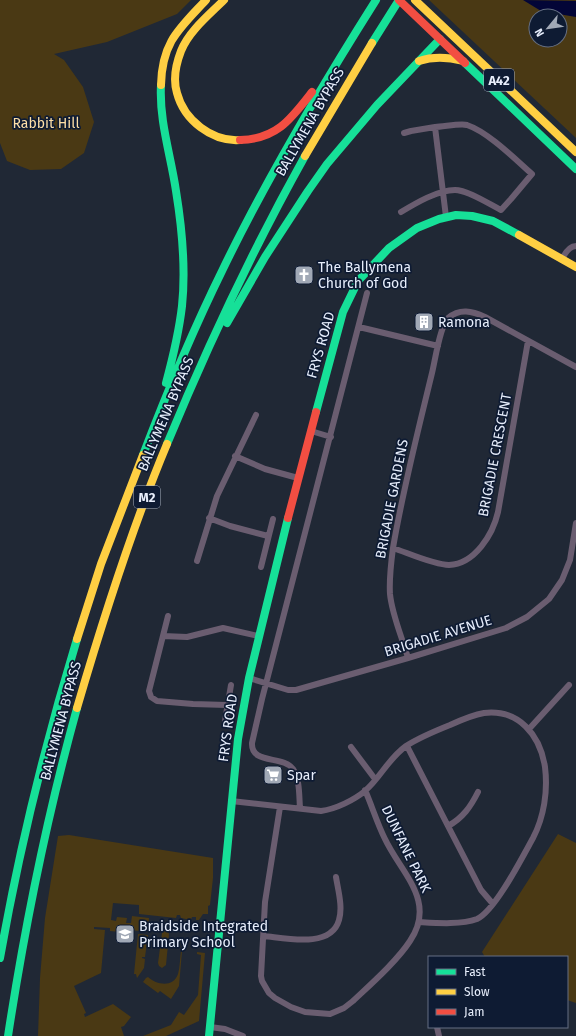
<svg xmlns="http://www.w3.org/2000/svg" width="576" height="1036" font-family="'Fira Sans',sans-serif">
<rect width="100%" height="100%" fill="#202835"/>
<path fill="#4a3914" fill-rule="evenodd" d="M0 0H191L177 14 107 42 54 54 64 60 83 87 94 122 84 153 61 169 30 170 7 161 0 143Z
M429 0H576V138ZM536 16H560V40H536Z
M558 834 576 843V1003L567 1000V957H485L482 952Z
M69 835 213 858V878L210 905 208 906V914H203L199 920H196V917H192L191 920 181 918 180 915H177L176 918 139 914V905L113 903 111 920 116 921 117 917 127 918 126 923H131L132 916 149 918 148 932 131 930V933L110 931V928L94 927V929L105 930 101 973 74 986 86 1013 84 1014 85 1017 113 1004 131 1017 124 1026 121 1027 124 1036H38L40 978 45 918 58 836Z
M164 930 168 931 169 934 166 965 162 968 159 966 158 963 162 933Z
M138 934 148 935 145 957H142V958L145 959 144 968 137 978 136 974H134Z
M181 951H182L179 986 171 999 160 991 158 993 143 982 146 978 148 977C157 985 173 988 178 974 180 967 180 958 181 951Z
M197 952 205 953 199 1021 166 1036H143L171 1025 179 1012 184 1015 198 995 201 955 197 954Z"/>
<path fill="#030537" d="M523 0 576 1V17L541 11Z"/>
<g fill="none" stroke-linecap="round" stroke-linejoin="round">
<path stroke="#6a5d70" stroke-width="6" d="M404 133 411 131 435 127 446 217
M401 212C416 203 438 190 455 190 468 190 489 204 501 210L511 199 532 174C515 159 488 132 467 125 460 123 443 127 435 127
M562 259C565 253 569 246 576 246
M359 327 438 346
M311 431 331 437
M235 456 265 469 298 478
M209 518 230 526 268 536
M393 548C408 553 434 565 449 565 475 564 493 534 498 512L528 341
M197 561 217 496 256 415
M261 567 273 519
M168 616 149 691 151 697 157 701 193 704 227 705
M163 636 187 637 223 628 258 636
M408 658C402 637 392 615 390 594 389 579 391 563 393 548 403 489 418 431 432 373 435 361 440 326 448 318 460 308 472 311 485 317L576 367
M249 678 288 690H296L408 658 506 628 527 617 549 599 562 580 570 560 576 523
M225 721 231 685
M529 729 569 685
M407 746 448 826
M351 747 375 779
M478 792C471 806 463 818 448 826L481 890 493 904
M231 801 321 811C336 809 354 800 365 791 381 777 388 759 406 746 420 737 435 731 450 725 461 720 472 715 484 713 519 709 540 735 545 767 548 791 544 817 533 838 523 856 495 911 477 919 461 925 436 923 419 922
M280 807 265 902 261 976 262 981 269 993 275 998 291 1007 305 1012 330 1014 344 1008 353 1001C371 984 397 961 410 941 437 901 401 873 385 839 377 823 372 806 365 790
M300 808C299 796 300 779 293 769 283 755 251 765 252 743L262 699 367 293
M264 936C285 938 331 949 339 920 343 907 338 890 336 877
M210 1027 225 1029 243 1036
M437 1027 439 1036"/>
<path stroke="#16e098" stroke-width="8" d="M372 43 399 0
M465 63 576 169
M161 85C159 121 171 156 176 191 182 228 186 268 182 306 179 332 173 357 166 383
M227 323 265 257 308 191 327 164 377 105 440 39
M316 412 343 312 358 281 389 248 417 228 439 219 456 215 472 216 493 221 519 235
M167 444C208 345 253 249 305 156
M143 455C167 392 193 330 223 269 268 176 321 87 376 0
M0 958C19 850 45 744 77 639
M8 1036C25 925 47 816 77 708
M209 1036 238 739 249 678 288 518"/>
<path stroke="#ffcf43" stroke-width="8" d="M224 0C209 15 189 31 181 51 176 64 173 80 177 93 184 120 212 142 240 140
M415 0 576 152
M419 61C434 56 448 57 463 61
M161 85C162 42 179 29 206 0
M305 156 372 43
M519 235 576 267
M77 639 101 564 143 455
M77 708C103 619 131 530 167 444"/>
<path stroke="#f24e42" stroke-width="8" d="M399 0 465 63
M240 140C277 139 291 119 312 92
M288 518 316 412"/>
</g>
<defs>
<g id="church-square" transform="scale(1)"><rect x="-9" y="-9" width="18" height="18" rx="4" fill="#a1a9b6" stroke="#0e1b33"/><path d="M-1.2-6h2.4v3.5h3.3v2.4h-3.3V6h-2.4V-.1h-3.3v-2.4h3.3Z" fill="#fff"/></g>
<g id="building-square" transform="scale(1)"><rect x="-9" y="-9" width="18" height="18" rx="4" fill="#a1a9b6" stroke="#0e1b33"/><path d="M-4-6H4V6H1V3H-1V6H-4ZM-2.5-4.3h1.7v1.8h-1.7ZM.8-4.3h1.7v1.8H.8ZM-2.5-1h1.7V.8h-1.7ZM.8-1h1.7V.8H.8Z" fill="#fff"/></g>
<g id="supermarket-square" transform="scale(1)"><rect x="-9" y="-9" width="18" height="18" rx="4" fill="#a1a9b6" stroke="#0e1b33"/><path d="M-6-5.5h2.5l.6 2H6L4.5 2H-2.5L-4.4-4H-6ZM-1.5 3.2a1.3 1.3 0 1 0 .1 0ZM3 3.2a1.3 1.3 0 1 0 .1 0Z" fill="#fff"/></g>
<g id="school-square" transform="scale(1)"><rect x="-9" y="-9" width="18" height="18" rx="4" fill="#a1a9b6" stroke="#0e1b33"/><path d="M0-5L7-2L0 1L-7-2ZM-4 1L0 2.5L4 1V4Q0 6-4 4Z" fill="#fff"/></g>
</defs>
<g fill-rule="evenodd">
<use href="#church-square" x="304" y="275"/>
<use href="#building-square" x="424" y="322"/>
<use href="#supermarket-square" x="273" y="775"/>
<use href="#school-square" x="125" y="934"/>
</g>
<g text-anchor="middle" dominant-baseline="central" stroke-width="3.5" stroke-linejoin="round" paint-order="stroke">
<g fill="#0e1b33" stroke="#a6afc0" stroke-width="1">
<rect x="484" y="69" width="30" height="22" rx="3"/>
<rect x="134" y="486" width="26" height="22" rx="3"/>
</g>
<g font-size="13" font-weight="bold" fill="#e7eefc">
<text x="499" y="80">A42</text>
<text x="147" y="497">M2</text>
</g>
<g font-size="14" fill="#e7eefc" stroke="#0e1b33">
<text transform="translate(310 122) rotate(-60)">BALLYMENA BYPASS</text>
<text transform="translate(321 345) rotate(-74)">FRYS ROAD</text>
<text transform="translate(166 414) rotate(-67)">BALLYMENA BYPASS</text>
<text transform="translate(495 455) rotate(-79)">BRIGADIE CRESCENT</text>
<text transform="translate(392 499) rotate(-79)">BRIGADIE GARDENS</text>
<text transform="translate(438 636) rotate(-17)">BRIGADIE AVENUE</text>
<text transform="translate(61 721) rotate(-75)">BALLYMENA BYPASS</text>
<text transform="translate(228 728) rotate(-82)">FRYS ROAD</text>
<text transform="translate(406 849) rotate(64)">DUNFANE PARK</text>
</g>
<g font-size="14" fill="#fedfa7" stroke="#0e1b33">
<text x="46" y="123">Rabbit Hill</text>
</g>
<g font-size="14" fill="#e7eefc" stroke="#0e1b33" text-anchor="start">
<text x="318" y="267">The Ballymena<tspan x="318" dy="16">Church of God</tspan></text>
<text x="438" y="322">Ramona</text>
<text x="287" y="775">Spar</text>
<text x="139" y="926">Braidside Integrated<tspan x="139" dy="16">Primary School</tspan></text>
</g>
</g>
<rect x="428" y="956" width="140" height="72" fill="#0e1b33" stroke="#656f83"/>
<rect x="436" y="969" width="20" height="6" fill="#16e098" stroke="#656f83"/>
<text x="464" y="976" font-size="12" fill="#e7eefc">Fast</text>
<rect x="436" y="989" width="20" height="6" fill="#ffcf43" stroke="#656f83"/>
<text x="464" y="996" font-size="12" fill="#e7eefc">Slow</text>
<rect x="436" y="1009" width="20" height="6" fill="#f24e42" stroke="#656f83"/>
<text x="464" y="1016" font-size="12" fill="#e7eefc">Jam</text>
<g transform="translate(548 28) rotate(241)"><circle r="19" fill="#0e1b33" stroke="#656f83"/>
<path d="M0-3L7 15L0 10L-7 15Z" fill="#a1a9b6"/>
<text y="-6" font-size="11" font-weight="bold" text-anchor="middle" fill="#e7eefc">N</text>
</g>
</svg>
